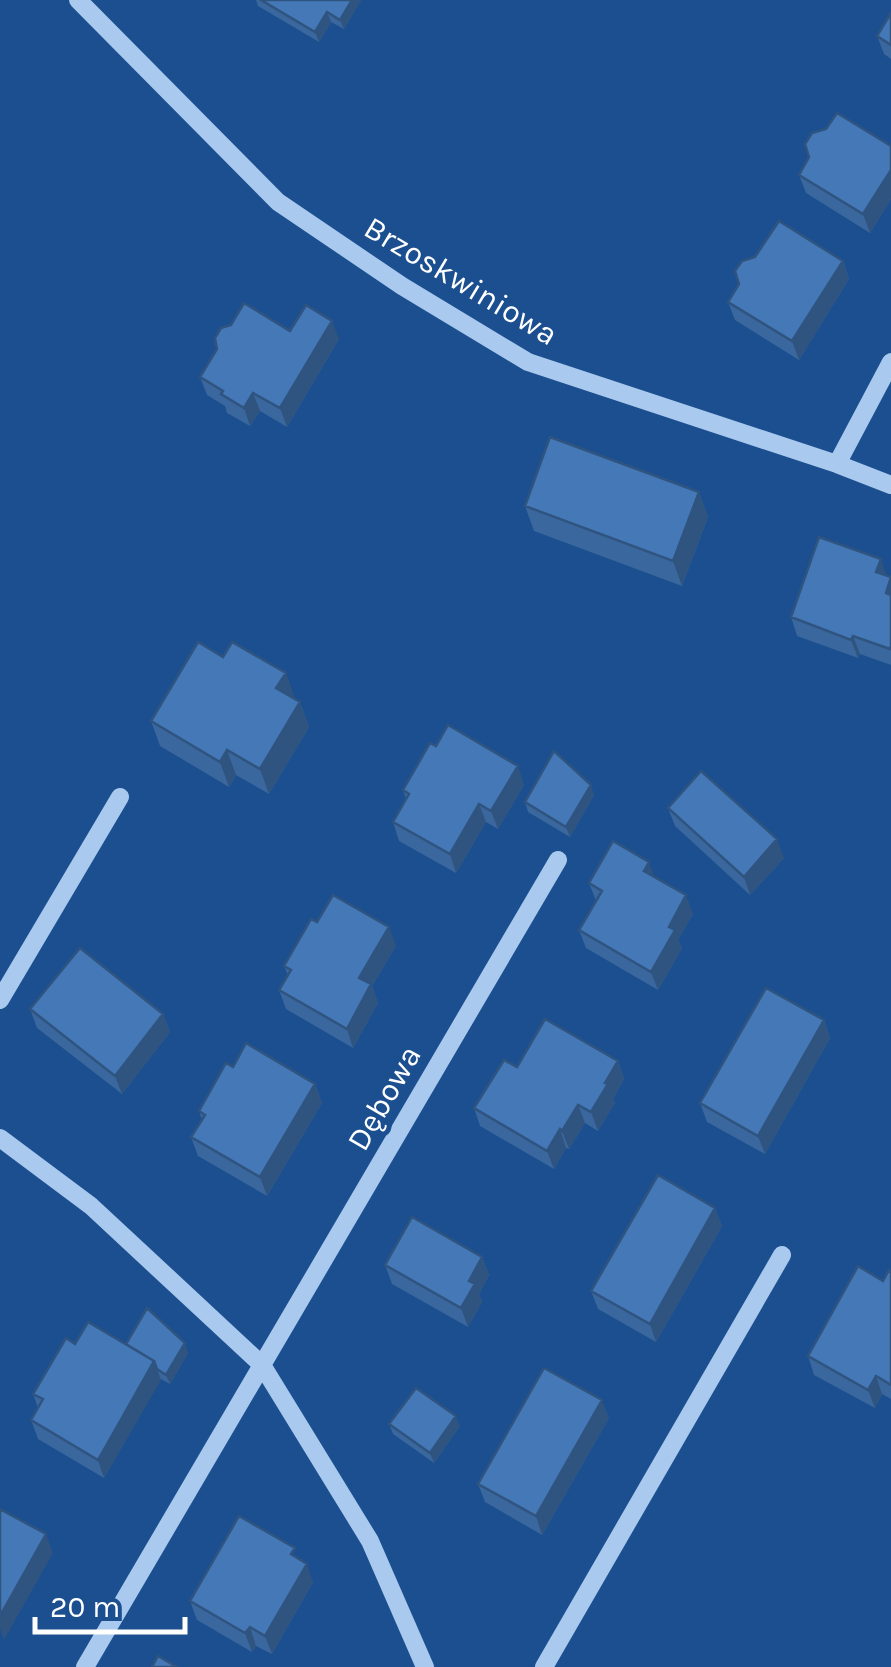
<svg xmlns="http://www.w3.org/2000/svg" width="891" height="1667" font-family="Karla,sans-serif">
<rect width="100%" height="100%" fill="#1b4f8f"/>
<g fill="none" stroke-linecap="round" stroke-linejoin="round">
<path stroke="#a9c9ee" stroke-width="18" d="M78 0 278 202 402 286 528 362 837 464 891 485
M837 464 891 362
M0 1000 120 797
M0 1138 91 1206 262 1365 370 1541 425 1667
M85 1667 558 860
M544 1667 782 1255"/>
</g>
<path fill="#3a679d" d="M256 0H361L344 29 331 22 319 42 258 6Z
M891 13V59L884 54 877 36Z
M891 146V199L870 233 806 193 799 175Z
M843 261 849 279 799 360 735 320 728 302 739 284Z
M290 331 339 339 287 427 260 411 250 426 227 413 225 406 207 395 200 377Z
M699 492 708 517 682 586 534 531 525 506Z
M886 575 891 577V665L860 654 858 658 797 636 791 617Z
M294 699 300 702 309 727 269 794 236 775 229 787 160 746 151 721Z
M524 785 498 829 486 822 456 873 399 841 393 822 406 799 403 790Z
M594 795 570 837 528 812 525 802Z
M668 808 784 858 750 895 675 826Z
M655 877 693 914 678 940 682 948 658 990 586 948 579 930 596 901 589 883Z
M317 922 396 946 372 986 378 1003 353 1048 286 1009 279 990 288 975 284 966Z
M30 1009 163 1014 170 1032 122 1094 37 1028Z
M824 1020 830 1038 765 1154 707 1122 700 1103Z
M618 1061 624 1079 613 1099 615 1103 598 1131 585 1123 569 1149 566 1148 554 1169 480 1126 474 1108 517 1067Z
M233 1067 315 1084 322 1103 267 1196 198 1156 191 1137 202 1120 199 1111Z
M715 1208 722 1226 656 1342 598 1309 591 1291Z
M482 1257 489 1275 479 1294 482 1302 468 1327 392 1284 385 1265Z
M891 1272V1399L882 1394 875 1408 814 1375 808 1356Z
M75 1344H126L188 1353 170 1384 161 1379 104 1478 38 1439 31 1420 38 1408 33 1394Z
M609 1418 542 1535 485 1502 478 1484Z
M389 1424 460 1426 434 1463 393 1434Z
M299 1559 313 1582 272 1654 256 1646 252 1652 197 1620 190 1601Z"/>
<path fill="#305480" d="M352 0H361L344 29 340 20Z
M327 12 331 22 319 42 315 32Z
M891 170V199L870 233 863 214Z
M843 261 849 279 799 360 792 341Z
M332 321 339 339 287 427 280 408Z
M253 393 260 411 250 426 244 408Z
M699 492 708 517 682 586 673 561Z
M881 559 887 578 876 572Z
M891 577V607L886 593Z
M853 636 860 654 858 658 851 640Z
M286 673 295 698 276 688Z
M300 702 309 727 269 794 260 769Z
M227 750 236 775 229 787 220 762Z
M518 766 524 785 498 829 491 811Z
M591 785 594 795 570 837 566 827Z
M479 804 486 822 456 873 450 854Z
M777 839 784 858 750 895 744 877Z
M649 862 656 881 644 871Z
M686 895 693 914 678 940 682 948 658 990 651 972 669 927Z
M389 927 396 946 372 986 378 1003 353 1048 347 1029 359 978Z
M163 1014 170 1032 122 1094 115 1076Z
M824 1020 830 1038 765 1154 758 1136Z
M618 1061 624 1079 613 1099 615 1103 598 1131 591 1112 605 1083Z
M315 1084 322 1103 267 1196 260 1177Z
M578 1105 585 1123 569 1149 562 1131Z
M560 1129 566 1148 554 1169 547 1151Z
M715 1208 722 1226 656 1342 650 1324Z
M482 1257 489 1275 479 1294 482 1302 468 1327 461 1308 469 1281Z
M185 1343 188 1353 170 1384 166 1375Z
M154 1361 161 1380 104 1478 98 1460Z
M876 1376 882 1394 875 1408 868 1390Z
M602 1400 609 1418 542 1535 536 1516Z
M456 1416 460 1426 434 1463 430 1453Z
M46 1534 53 1553 4 1640 0 1629V1616Z
M307 1564 313 1582 272 1654 265 1636Z
M250 1627 256 1646 252 1652 245 1633Z"/>
<path fill="#4478b7" stroke="#305480" stroke-width="2.5" d="M261 0H352L340 20 327 12 315 32Z
M891 13V45L877 36Z
M837 113 891 146V170L863 214 799 175 809 157 805 144 812 133 826 129Z
M779 221 843 261 792 341 728 302 739 284 735 271 742 261 755 257Z
M244 303 290 331 306 305 332 321 280 408 253 393 244 408 221 394 223 391 200 377 217 349 215 338 221 328 231 325Z
M550 437 699 492 673 561 525 506Z
M819 537 881 559 876 572 891 577 886 593 891 595V645L890 649 853 636 851 640 791 617Z
M198 642 223 657 232 642 286 673 276 688 300 702 260 769 227 750 220 762 151 721Z
M448 725 518 766 491 811 479 804 450 854 393 822 409 794 403 790 430 743 436 746Z
M554 751 591 785 566 827 525 802Z
M701 771 777 839 744 877 668 808Z
M613 841 649 862 644 871 686 895 669 927 675 930 651 972 579 930 602 891 589 883Z
M333 895 389 927 359 978 371 984 347 1029 279 990 291 970 284 966 311 919 317 922Z
M80 948 163 1014 115 1076 30 1009Z
M766 988 824 1020 758 1136 700 1103Z
M545 1019 618 1061 605 1083 608 1084 591 1112 578 1105 562 1131 560 1129 547 1151 474 1108 504 1060 517 1067Z
M246 1043 315 1084 260 1177 191 1137 205 1115 199 1111 226 1063 233 1067Z
M658 1175 715 1208 650 1324 591 1291Z
M412 1217 482 1257 469 1281 475 1284 461 1308 385 1265Z
M858 1266 883 1281 889 1270 891 1272V1385L876 1376 868 1390 808 1356Z
M147 1308 185 1343 166 1375 157 1369 154 1361 126 1344Z
M88 1322 154 1361 98 1460 31 1420 43 1399 33 1394 66 1338 75 1344Z
M544 1368 602 1400 536 1516 478 1484Z
M416 1388 456 1416 430 1453 389 1424Z
M0 1509 46 1534 0 1616Z
M239 1516 295 1548 291 1554 307 1564 265 1636 250 1627 245 1633 190 1601Z
M158 1656 177 1667H152Z"/>
<g text-anchor="middle" dominant-baseline="central" stroke-width="10" stroke-linejoin="round" paint-order="stroke">
<g font-size="32" fill="#fff" stroke="#1b4f8f">
<text transform="translate(461 281) rotate(31)">Brzoskwiniowa</text>
<text transform="translate(384 1098) rotate(-60)">Dębowa</text>
</g>
</g>
<path d="M35 1617v15h150v-15" fill="none" stroke="#ffffff" stroke-width="5"/>
<text x="50" y="1617" font-size="30" fill="#ffffff" stroke="#1b4f8f" stroke-width="8" paint-order="stroke">20 m</text>
</svg>
